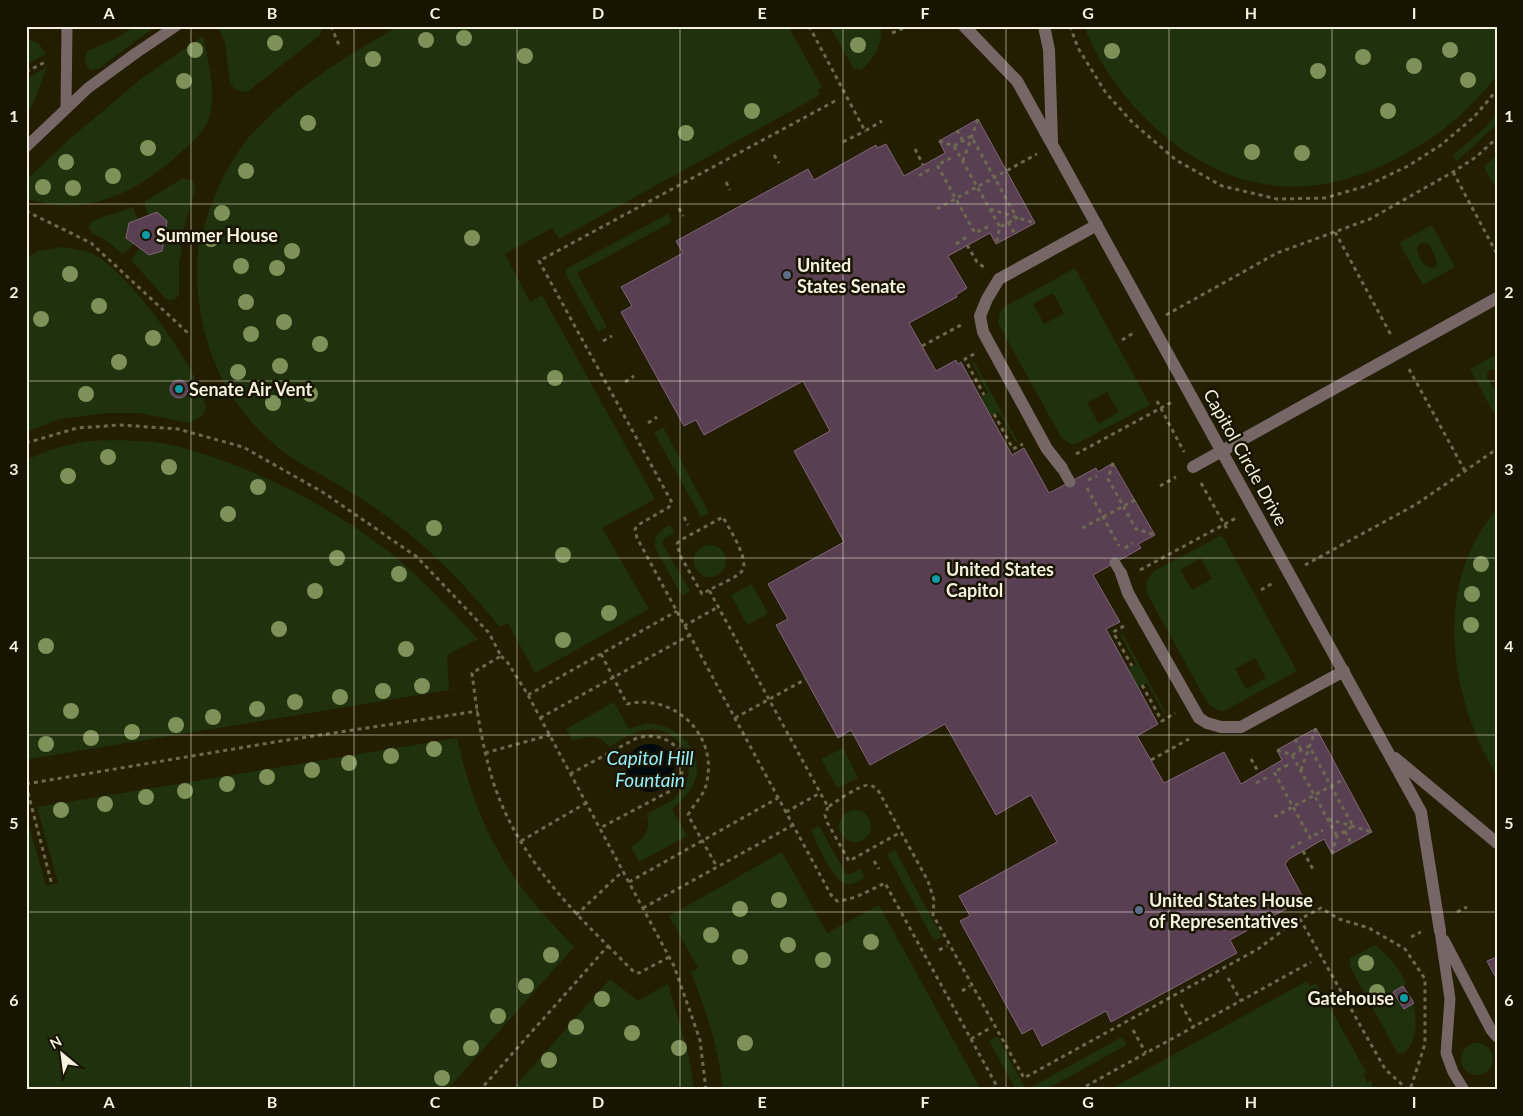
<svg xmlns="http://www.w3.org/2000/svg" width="1523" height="1116" font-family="Lato,sans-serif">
<rect width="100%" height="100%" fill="#231e02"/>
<path fill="#20310d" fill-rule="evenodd" d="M136 26H156L98 69 91 70C84 65 85 59 87 51L115 39Z
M218 26H320L322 29 319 36 247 92 240 91 234 88 230 83 225 43Z
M399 26H788L822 87 817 90 820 95 559 239 552 228 505 254 530 302 542 295 655 499 602 528 649 609 535 673 508 623 500 627C466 586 429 547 385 515 365 500 343 488 322 475 305 466 288 457 274 444 264 435 253 425 245 414 209 371 193 307 198 251 198 245 201 238 203 231 211 199 225 169 245 142 250 135 258 128 265 121 303 82 351 53 399 26Z
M830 26H880C885 42 872 63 859 71L858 68 854 70Z
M1084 26H1497C1497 36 1499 68 1496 75 1493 82 1487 88 1482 93 1464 113 1445 130 1422 144 1324 206 1232 202 1147 120 1121 94 1097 61 1084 26Z
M203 36C208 61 218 99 207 123 201 135 189 145 179 154 137 193 83 219 26 198V180L72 137 141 79Z
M29 40 38 43 46 54 26 65V42Z
M47 67 34 102 26 116V79Z
M1497 114V124L1457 161 1453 155 1485 128Z
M1497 155V191L1484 167Z
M183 178 193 181 195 191 183 232 180 234 165 232 164 241 178 242 182 249 179 262V295C175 299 172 301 166 299L131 260 140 248 134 244 123 254 101 237 93 234 88 227 92 221 133 207 137 219 148 215 144 202Z
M668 214 672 222 577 273 607 327 598 332 566 275 565 271 569 267Z
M1432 225 1455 267 1423 285 1399 243ZM1422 242C1429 243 1430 246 1433 252 1447 278 1418 270 1417 247Z
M62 247C72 249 84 250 93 254 129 272 198 367 206 407L202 416 189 423 139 413H107L60 419 26 432V258L38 251Z
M1075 268 1150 405 1076 444H1070L1061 437 998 323 1000 312 1004 307ZM1053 293 1064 313 1044 324 1033 304ZM1107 392 1119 412 1099 424 1087 403Z
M1497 354V369L1490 370 1487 373V378L1497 393V410L1493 412 1470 369Z
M974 361 1018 442 1016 443 999 412 990 416 980 397 988 393 972 363Z
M663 427 709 513 701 517 654 433Z
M119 440C133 441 147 441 161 443 180 446 198 452 216 458 278 480 336 511 388 551 421 577 449 609 478 639L447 655 449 690 29 759 26 746V460L50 450 85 441Z
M1497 509V776C1449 698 1432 584 1497 509Z
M670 525 675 532 664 539 662 543 690 591 682 596 656 550C652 536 659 531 670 525Z
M1222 535 1297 671 1224 711 1218 710 1208 704 1148 595C1144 584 1147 577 1156 570ZM1201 558 1212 579 1192 590 1180 570ZM1255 658 1266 678 1246 689 1235 669Z
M694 561a16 16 0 1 1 32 0a16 16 0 1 1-32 0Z
M752 584 768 614 747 625 731 595Z
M1122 633 1166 713 1164 714 1147 683 1138 687 1128 669 1136 664 1120 634Z
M614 702 629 729C633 728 639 725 644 724 670 721 698 743 697 770 696 787 684 799 672 809L687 836 639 862 631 847C646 837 650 832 647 814 657 808 669 804 677 796 700 775 687 734 657 730 639 727 624 738 610 747 597 733 589 736 573 741L566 729Z
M457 738C467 784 483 828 508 868 526 897 551 922 574 947L447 1090H26V815L46 886 58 883 37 807Z
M843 748 858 778 837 788 821 759Z
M839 826a16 16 0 1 1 32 0a16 16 0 1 1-32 0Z
M819 826 846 874H851L860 869 865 877C859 881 853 885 846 884 832 880 817 843 811 830Z
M895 850 942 937 934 941 887 854Z
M782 852 827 933 879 905 981 1090H723C719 1049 706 1010 691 972L698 968 669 916Z
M1375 945C1390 958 1398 965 1406 984L1394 992 1404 1009 1414 1003C1416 1020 1419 1043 1402 1054L1401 1052 1398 1054 1349 965 1351 963 1349 959Z
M610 979 638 1001 668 984 689 1057 694 1090H512Z
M1307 981 1310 986 1316 983 1366 1072 1363 1074 1367 1082 1371 1081 1374 1090H1109Z
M997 1036 1026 1090 1122 1037 1127 1045 1045 1090H1016L989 1041Z
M1461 1059a16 16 0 1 1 32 0a16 16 0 1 1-32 0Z"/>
<path fill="#00090d" d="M626 768a24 24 0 1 1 48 0a24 24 0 1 1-48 0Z"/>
<path fill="#583f52" stroke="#7f6478" d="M978 119 1035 223 996 244 990 233 948 256 967 288 956 295 957 297 909 323 936 371 956 360 958 364 961 362 1012 455 1024 448 1049 493 1096 468 1098 472 1113 463 1155 535 1138 544 1141 548 1093 575 1120 622 1106 629 1158 724 1137 736 1164 783 1224 752 1241 784 1282 760 1277 750 1316 728 1372 832 1332 854 1324 839 1289 859 1285 864 1304 899 1230 940 1237 953 1111 1022 1106 1011 1042 1046 1033 1028 1022 1034 960 921 970 916 959 896 1057 842 1031 795 996 815 945 724 870 765 851 730 838 738 776 625 788 619 768 584 844 542 794 451 830 431 803 381 704 435 696 420 684 426 621 312 632 306 621 287 683 253 676 241 808 169 814 180 876 145 877 148 886 144 904 176 945 153 939 141Z
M157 212 167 221 164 241 162 251 149 255 126 238 129 223Z
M170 389a9 9 0 1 1 18 0a9 9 0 1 1-18 0Z
M1497 957V980L1487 961Z
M1403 986 1414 1003 1404 1009 1393 992Z"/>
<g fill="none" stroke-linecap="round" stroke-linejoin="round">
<path stroke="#6d6850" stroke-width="3" stroke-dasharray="4 4" stroke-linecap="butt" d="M331 26 339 45
M809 26 865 131 882 121
M1070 26 1078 48 1106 93 1132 122 1176 160 1222 186 1277 199 1325 198 1366 186 1408 166 1441 145 1474 117 1497 90
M892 33 909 26
M26 72 47 61
M835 101 539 261 670 499 672 503 669 507 638 525 635 529 637 538 831 895 837 901C854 900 870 890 885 883L999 1090
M957 130 963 141
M939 141 954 146 1000 227 996 244
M843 142 865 131
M954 146 971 136 1017 218 1000 227
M915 149 923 165
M774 155 779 163
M951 158 937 165 975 233 989 226
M963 161 978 119
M1453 172 1497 254
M919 176 930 169
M726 182 730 190
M679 208 683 216
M937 209 1037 154
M990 209 1035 223
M26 211 91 243 188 333
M1008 222 1015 234
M1335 232 1391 335
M956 244 968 236
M967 245 977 262 985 268
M1166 315 1277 253 1370 219 1453 172 1476 157 1497 138
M1122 340 1135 332
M603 341 612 336
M922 346 961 325
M974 354 965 359 984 395
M1409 369 1465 471
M625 382 634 376
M1157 401 1184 452
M994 414 1013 449 1023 444
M648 423 657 417
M26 443 77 428 120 425 178 429 243 447 324 493 417 557 489 633 501 656 472 673C476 706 481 739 490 771 509 841 557 896 608 946L480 1090
M1076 454 1172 402
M1113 463 1108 479 1136 529 1155 535
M1088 480 1097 476
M1201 483 1228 531
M1160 486 1176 477
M1087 488 1119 546
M684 517 688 525
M1082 528 1135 500
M1125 548 1133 543
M1305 565 1415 505 1497 449
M1140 570 1236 518
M709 590 702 594 680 555 677 544 679 541 723 517C729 529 750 559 742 571 738 577 716 586 709 590L828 807C837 801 859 785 869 785 874 786 877 789 879 792L928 881 934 900 933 915 1024 1078 1258 949 1290 925
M1261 590 1273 583
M684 626 718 607
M1124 626 1113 632 1132 666
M601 654 627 704C674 693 717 734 707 781 705 795 694 803 688 815L717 867
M501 656 508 663 528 695 674 966 700 1040 706 1090
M1142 685 1162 721 1175 713
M528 695 677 611
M540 718 690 635
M735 718 806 679
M1295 739 1301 750
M1277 750 1292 755 1337 836
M485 753 550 735
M1292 755 1309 746 1353 826 1337 836 1332 854
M1251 759 1259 773
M1151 760 1189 739
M1288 765 1274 772 1310 838 1323 830
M1301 770 1316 728
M570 774 635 739C671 726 699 761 672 790L600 828
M1256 783 1268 777
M26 784 281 741 478 711
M26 785 52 885
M828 807 825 815 827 822 849 861 901 832
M786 812 820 793
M1274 817 1344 779
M1328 819 1372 832
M1345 831 1351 843
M521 841 586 803
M1291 848 1303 841
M1303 851 1314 871
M874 861 879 869
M629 882 778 798
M643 908 793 825
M1457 912 1467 907
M576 915 623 871
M1411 937 1421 932
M608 946 634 972 639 973 669 957
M939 950 947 946
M1228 978 1241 1001
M962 991 970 986
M1181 1004 1194 1027
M1133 1030 1146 1053
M971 1039 992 1027
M1079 1090 1311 962
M1408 1090 1385 1069 1300 919 1321 908 1339 919 1369 928 1405 949 1425 979V1044L1410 1090"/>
<path stroke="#766666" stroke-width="11" d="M66 108 67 26
M26 147 88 88 136 53 176 26
M1062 468 1070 482
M1115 563 1121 573
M1440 931 1450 999 1446 1053 1453 1072 1464 1090
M1444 940 1491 1030 1497 1037"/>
<path stroke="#766666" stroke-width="12" d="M964 26 1017 81 1421 812 1440 931
M1044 26 1049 50 1052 141
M1193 467 1497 298
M1062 468 1047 449 983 332 980 316 987 299 999 279 1097 225
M1121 573 1128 593 1199 718 1207 723 1221 727H1241L1344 671
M1395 758 1497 843"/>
</g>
<g fill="#7d9159">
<circle cx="464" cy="38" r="8"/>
<circle cx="426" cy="40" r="8"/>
<circle cx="275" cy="43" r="8"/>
<circle cx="858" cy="45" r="8"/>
<circle cx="195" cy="50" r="8"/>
<circle cx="1450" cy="50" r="8"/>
<circle cx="1112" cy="51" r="8"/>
<circle cx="525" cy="56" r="8"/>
<circle cx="1363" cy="57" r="8"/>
<circle cx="373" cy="59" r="8"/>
<circle cx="1414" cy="66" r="8"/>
<circle cx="1318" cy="71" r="8"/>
<circle cx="1468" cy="80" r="8"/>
<circle cx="184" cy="81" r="8"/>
<circle cx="752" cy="111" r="8"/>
<circle cx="1388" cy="111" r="8"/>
<circle cx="308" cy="123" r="8"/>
<circle cx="686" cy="133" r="8"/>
<circle cx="148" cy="148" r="8"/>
<circle cx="1252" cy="152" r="8"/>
<circle cx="1302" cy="153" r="8"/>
<circle cx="66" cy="162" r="8"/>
<circle cx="246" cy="171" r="8"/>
<circle cx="113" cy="176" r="8"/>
<circle cx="43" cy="187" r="8"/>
<circle cx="73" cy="188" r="8"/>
<circle cx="222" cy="213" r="8"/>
<circle cx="472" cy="238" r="8"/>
<circle cx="211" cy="239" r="8"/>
<circle cx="292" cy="251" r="8"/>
<circle cx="241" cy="266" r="8"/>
<circle cx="277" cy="268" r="8"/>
<circle cx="70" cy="274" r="8"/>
<circle cx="246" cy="302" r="8"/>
<circle cx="99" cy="306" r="8"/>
<circle cx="41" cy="319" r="8"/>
<circle cx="284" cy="322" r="8"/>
<circle cx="251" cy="334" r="8"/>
<circle cx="153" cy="338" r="8"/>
<circle cx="320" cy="344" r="8"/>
<circle cx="119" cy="362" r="8"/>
<circle cx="280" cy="366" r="8"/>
<circle cx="238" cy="372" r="8"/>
<circle cx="555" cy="378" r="8"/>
<circle cx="86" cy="394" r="8"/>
<circle cx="310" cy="394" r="8"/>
<circle cx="273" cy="403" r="8"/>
<circle cx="108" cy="457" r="8"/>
<circle cx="169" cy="467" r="8"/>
<circle cx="68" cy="476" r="8"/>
<circle cx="258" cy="487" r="8"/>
<circle cx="228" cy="514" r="8"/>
<circle cx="434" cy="528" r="8"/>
<circle cx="563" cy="555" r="8"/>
<circle cx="337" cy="558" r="8"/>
<circle cx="1481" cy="564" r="8"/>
<circle cx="399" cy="574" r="8"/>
<circle cx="315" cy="591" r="8"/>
<circle cx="1472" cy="594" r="8"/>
<circle cx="609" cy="613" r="8"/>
<circle cx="1471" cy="625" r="8"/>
<circle cx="279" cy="629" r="8"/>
<circle cx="563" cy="640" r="8"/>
<circle cx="46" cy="646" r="8"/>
<circle cx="406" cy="649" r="8"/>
<circle cx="422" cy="686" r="8"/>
<circle cx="383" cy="691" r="8"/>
<circle cx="340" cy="697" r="8"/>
<circle cx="295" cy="702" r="8"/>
<circle cx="257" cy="709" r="8"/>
<circle cx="71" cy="711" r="8"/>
<circle cx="213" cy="717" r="8"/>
<circle cx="176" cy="725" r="8"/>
<circle cx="132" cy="732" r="8"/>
<circle cx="91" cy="738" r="8"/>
<circle cx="46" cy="744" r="8"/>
<circle cx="434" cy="749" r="8"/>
<circle cx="391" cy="756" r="8"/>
<circle cx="349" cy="763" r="8"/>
<circle cx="312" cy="770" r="8"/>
<circle cx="267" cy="777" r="8"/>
<circle cx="227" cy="784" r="8"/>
<circle cx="185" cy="791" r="8"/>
<circle cx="146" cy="797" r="8"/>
<circle cx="105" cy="804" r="8"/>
<circle cx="61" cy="810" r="8"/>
<circle cx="779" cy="900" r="8"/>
<circle cx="740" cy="909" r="8"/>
<circle cx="711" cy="935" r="8"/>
<circle cx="871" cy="942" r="8"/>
<circle cx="788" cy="945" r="8"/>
<circle cx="551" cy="955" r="8"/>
<circle cx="740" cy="957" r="8"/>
<circle cx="823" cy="960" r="8"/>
<circle cx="1366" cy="963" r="8"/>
<circle cx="526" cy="986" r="8"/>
<circle cx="1377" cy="992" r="8"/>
<circle cx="602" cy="999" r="8"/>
<circle cx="498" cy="1016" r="8"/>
<circle cx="576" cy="1027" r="8"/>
<circle cx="632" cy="1033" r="8"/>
<circle cx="745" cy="1043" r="8"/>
<circle cx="471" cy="1048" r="8"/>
<circle cx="679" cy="1048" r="8"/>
<circle cx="549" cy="1060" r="8"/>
<circle cx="442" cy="1078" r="8"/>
</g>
<path fill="none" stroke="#f4f1e0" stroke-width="1" stroke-opacity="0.55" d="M191 26V1090M354 26V1090M517 26V1090M680 26V1090M843 26V1090M1006 26V1090M1169 26V1090M1332 26V1090M26 204H1497M26 381H1497M26 558H1497M26 735H1497M26 912H1497"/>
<g fill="#0f9aa8" stroke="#191400" stroke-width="2">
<circle cx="146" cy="235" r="5"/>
<circle cx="179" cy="389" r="5"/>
<circle cx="936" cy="579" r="5"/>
<circle cx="1404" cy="998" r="5"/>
</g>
<g fill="#5c6f8a" stroke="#191400" stroke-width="2">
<circle cx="787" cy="275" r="5"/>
<circle cx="1139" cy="910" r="5"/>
</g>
<g text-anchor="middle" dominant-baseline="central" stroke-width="5" stroke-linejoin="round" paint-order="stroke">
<g font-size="18" font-weight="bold" fill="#f4f1e0" stroke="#191400" text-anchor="start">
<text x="156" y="235">Summer House</text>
<text x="797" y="265">United<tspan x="797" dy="21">States Senate</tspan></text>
<text x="189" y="389">Senate Air Vent</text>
<text x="946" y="569">United States<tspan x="946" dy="21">Capitol</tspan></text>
<text x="1149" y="900">United States House<tspan x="1149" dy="21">of Representatives</tspan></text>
<text x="1394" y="998" text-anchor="end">Gatehouse</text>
</g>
<g font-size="18" fill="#f4f1e0" stroke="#191400">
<text transform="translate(1246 457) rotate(61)">Capitol Circle Drive</text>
</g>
<g font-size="19" font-style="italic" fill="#95effe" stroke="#191400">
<text x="650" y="757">Capitol Hill<tspan x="650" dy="22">Fountain</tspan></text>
</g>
</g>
<rect width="1523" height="1116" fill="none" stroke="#191400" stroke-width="55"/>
<g transform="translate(62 1054) rotate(331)" stroke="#191400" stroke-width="4" paint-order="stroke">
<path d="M0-4L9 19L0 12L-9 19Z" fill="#f4f1e0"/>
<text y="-8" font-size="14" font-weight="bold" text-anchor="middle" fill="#f4f1e0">N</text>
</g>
<rect x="28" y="28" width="1468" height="1060" fill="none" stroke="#f4f1e0" stroke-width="2"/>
<g font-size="16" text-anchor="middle" font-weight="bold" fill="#f4f1e0">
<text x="109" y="19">A</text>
<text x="272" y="19">B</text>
<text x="435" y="19">C</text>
<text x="598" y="19">D</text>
<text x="762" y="19">E</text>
<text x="925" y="19">F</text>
<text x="1088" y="19">G</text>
<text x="1251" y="19">H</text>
<text x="1414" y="19">I</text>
<text x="14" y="122">1</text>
<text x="1509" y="122">1</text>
<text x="14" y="298">2</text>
<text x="1509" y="298">2</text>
<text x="14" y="475">3</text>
<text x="1509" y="475">3</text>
<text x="14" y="652">4</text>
<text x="1509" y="652">4</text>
<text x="14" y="829">5</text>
<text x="1509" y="829">5</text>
<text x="14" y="1006">6</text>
<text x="1509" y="1006">6</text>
<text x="109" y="1108">A</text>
<text x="272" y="1108">B</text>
<text x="435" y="1108">C</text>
<text x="598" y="1108">D</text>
<text x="762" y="1108">E</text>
<text x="925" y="1108">F</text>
<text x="1088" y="1108">G</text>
<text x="1251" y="1108">H</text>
<text x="1414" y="1108">I</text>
</g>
</svg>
